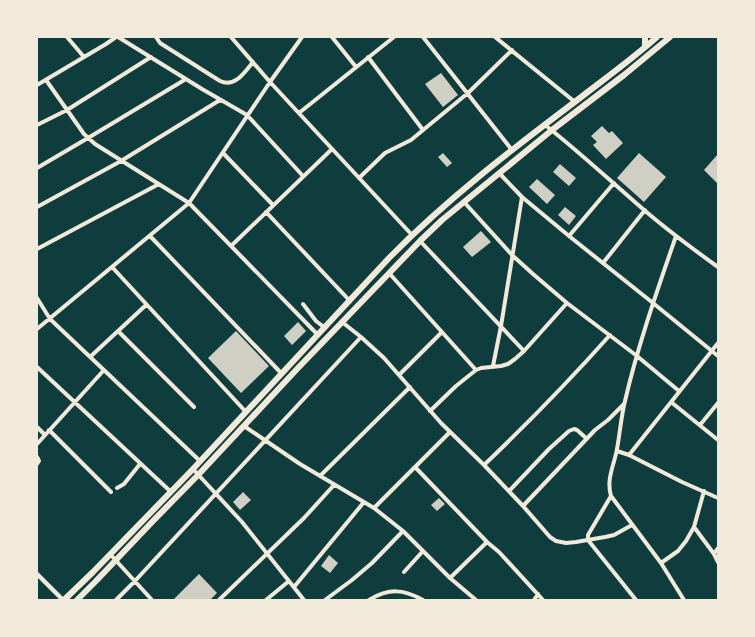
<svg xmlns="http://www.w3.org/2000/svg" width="755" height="637" font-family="'Source Sans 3',sans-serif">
<rect width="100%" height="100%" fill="#0f3d3e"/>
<path fill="#cfcfc3" d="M441 73 458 95 443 107 425 84Z
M602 126 609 133 612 131 623 143 606 159 593 145 597 142 591 136Z
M443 153 452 163 447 167 438 157Z
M639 153 666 177 644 202 617 178Z
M718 154V184L704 170Z
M560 164 576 178 569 186 553 172Z
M537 179 555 195 547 204 529 187Z
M565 207 576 216 569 225 558 215Z
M481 231 491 242 472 257 463 247Z
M298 322 306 331 292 345 284 336Z
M236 331 269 366 241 393 208 358Z
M243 492 251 500 240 510 233 502Z
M439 498 445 504 437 511 431 505Z
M329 555 338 563 330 573 321 566Z
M199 574 217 593 210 600H173Z"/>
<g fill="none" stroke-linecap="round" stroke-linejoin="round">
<path stroke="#f1e9da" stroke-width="4" d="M67 37 84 57
M118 37 202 89 247 115 303 176
M156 37 160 43 220 81C235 88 245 72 253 62
M231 37 270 82 412 235
M332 37 356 67
M423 37 512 150
M495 37 575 102
M368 57 423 130
M46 80 84 134 95 144 189 203 318 335
M37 85 106 44 116 37
M299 113 394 37
M37 125 67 110 151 57
M545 125C577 150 606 177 636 203 662 226 690 247 718 267
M223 153 273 205
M37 168 88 138 186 79
M499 173 522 197 569 236 653 303 718 356
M359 178 385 153 411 140 468 93 512 50
M464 202 512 255 533 274 567 303 637 356 679 391
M37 207 121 161 220 100
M266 212 350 301
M150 236 282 374
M569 236 614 183
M676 236C657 291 638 345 625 401 621 417 620 433 617 449 614 466 606 479 611 496L661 563 684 600
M420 241 524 351
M231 246 332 149
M37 249 159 184
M603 263 645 210
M112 267 246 412
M389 273 476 370
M37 298 50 319 200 461
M303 304 316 321 325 328
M342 322 361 337 384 358 441 423 484 465 523 506 550 537 556 541 566 543 576 542 605 537 614 535 632 525
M37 329 189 203 270 82 302 37
M118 331 194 407
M90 357 146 305
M493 366 501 326 522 197
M37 367 170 491
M399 375 442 332
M671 402 718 440
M430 411 456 386 476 370 481 368 501 366 508 364 515 359 524 351 567 303
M700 425 718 403
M244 426 300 464 374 508 403 531 450 578 476 600
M37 427 45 435
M49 430 111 492
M37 444 104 370
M617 451 629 455 682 482 718 498
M629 455 718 343
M37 457 39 461 37 464
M484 465C528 423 570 380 610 335
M415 467 487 542 499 552 543 600
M193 469 242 522 304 600
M320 476 410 387
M117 488 124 484 140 464
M509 491 549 449 569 431 574 429 577 430 587 439
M611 496 588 535V540L636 600
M523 506 595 430 608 420 624 404
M374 508 450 432
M694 527 714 554 718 562
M110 554 152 600
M714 554 718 548
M661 563 678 551 686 541 694 527 704 491
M404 572 423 551
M450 578 487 542
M294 587 364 502
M116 600 134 582 361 337
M219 600 304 518 334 485
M266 600 289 581
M325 600 352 580 372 563 403 531
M369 600C389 588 403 589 423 600
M534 600 538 594"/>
<path stroke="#f1e9da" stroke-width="4.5" d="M37 574 63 600"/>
<path stroke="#f1e9da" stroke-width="6" d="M645 37V47
M64 600 93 572 193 469 389 258C446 200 511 150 576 101 603 80 631 60 657 37
M77 600 96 581 153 521 199 474 298 368 420 241 442 220 552 130 624 75 670 37"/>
</g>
<rect width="755" height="637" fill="none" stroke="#f1e9da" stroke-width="76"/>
</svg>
